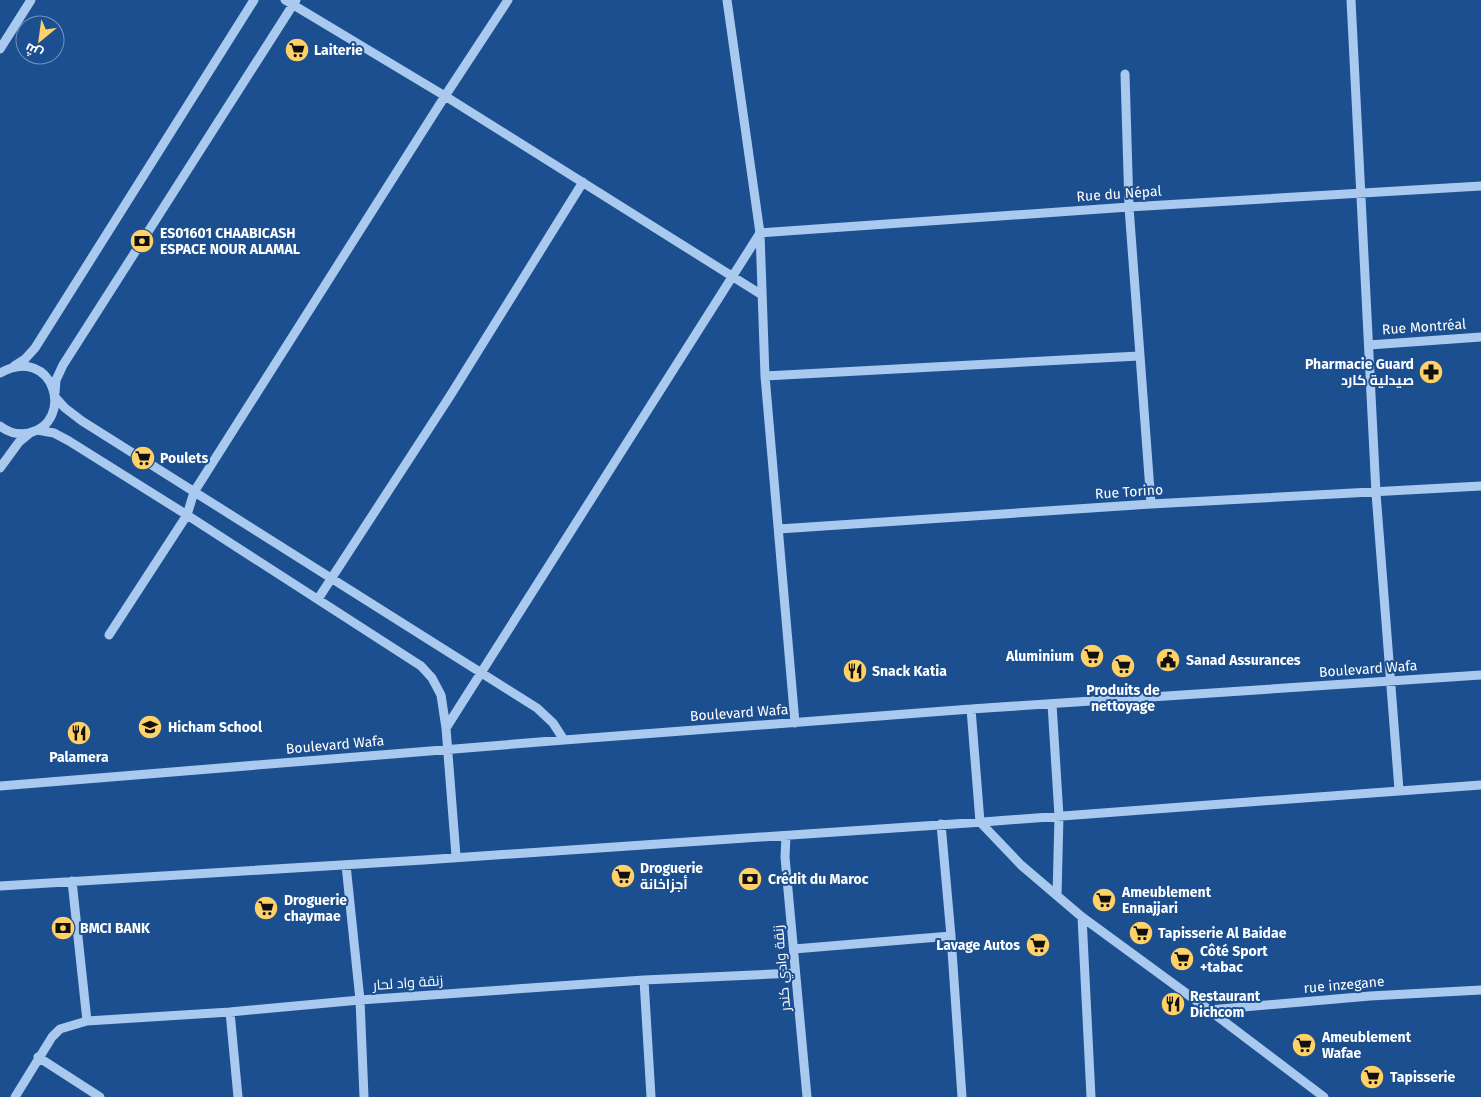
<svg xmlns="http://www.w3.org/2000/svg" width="1481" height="1097" font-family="'Fira Sans',Cairo,sans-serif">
<rect width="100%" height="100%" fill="#1b4f8f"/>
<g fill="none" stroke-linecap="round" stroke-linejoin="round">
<path stroke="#a9c9ee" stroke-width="9" d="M285 0 445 96 762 295
M727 0 760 233 765 376 795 723
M1351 0 1376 493 1399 790
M0 49 31 0
M1125 74 1129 207 1151 504
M1369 345 1481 337
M14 366 25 359 35 348 254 0
M0 373C54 343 76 422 29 433 19 435 9 433 0 426
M765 376 1139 356
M55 393 56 380 63 365 296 0
M55 397 65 408 82 421 537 708 553 723 564 740
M37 430 54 433 69 441 187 515 421 666 432 678 441 695 446 728 456 856
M0 468 19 442 30 433
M779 529 1151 504 1481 486
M318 599 450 396 583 182
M109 635 187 515 194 492 445 96 508 0
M1052 704 1059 816 1057 896
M971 709 980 822 1021 865 1082 917 1209 1010 1324 1097
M446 728 760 233 1129 207 1481 186
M0 786 564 740 971 709 1481 675
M941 824 951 936
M786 836 785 857 807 1097
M346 865 360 1000 364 1097
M72 881 87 1021
M0 886C328 867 655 845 983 822 1149 810 1315 796 1481 785
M1082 917 1091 1097
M794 949 951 936 962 1097
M644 980 651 1097
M1209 1010 1370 996 1481 990
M230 1012 238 1097
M38 1057 100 1097
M15 1097 52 1037 60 1029 87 1021 230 1012 360 1000 644 980 795 973"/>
</g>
<defs>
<g id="supermarket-disc" transform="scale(1.25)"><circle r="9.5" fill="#ffd166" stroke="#1b4f8f"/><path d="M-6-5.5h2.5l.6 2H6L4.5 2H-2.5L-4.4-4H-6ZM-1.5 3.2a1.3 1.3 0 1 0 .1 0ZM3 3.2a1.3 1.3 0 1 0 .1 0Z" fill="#111"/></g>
<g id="bank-disc" transform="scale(1.25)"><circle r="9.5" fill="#ffd166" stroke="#1b4f8f"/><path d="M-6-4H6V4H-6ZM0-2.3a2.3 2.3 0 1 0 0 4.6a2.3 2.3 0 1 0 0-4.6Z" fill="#111"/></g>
<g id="pharmacy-disc" transform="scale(1.25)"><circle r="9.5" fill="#ffd166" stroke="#1b4f8f"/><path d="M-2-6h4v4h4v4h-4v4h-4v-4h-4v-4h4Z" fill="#111"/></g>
<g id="civic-disc" transform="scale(1.25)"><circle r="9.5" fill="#ffd166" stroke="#1b4f8f"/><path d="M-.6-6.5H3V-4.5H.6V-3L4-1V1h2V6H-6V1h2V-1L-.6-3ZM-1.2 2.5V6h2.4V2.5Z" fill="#111"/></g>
<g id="restaurant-disc" transform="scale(1.25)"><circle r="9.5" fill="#ffd166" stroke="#1b4f8f"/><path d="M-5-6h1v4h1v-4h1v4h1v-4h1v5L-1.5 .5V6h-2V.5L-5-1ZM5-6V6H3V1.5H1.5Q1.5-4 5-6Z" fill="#111"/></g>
<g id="school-disc" transform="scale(1.25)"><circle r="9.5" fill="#ffd166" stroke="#1b4f8f"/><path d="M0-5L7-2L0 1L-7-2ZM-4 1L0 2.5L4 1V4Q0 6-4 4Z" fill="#111"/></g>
</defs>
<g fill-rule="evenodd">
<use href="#supermarket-disc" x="297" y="50"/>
<use href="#bank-disc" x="142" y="241"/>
<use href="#pharmacy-disc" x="1431" y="372"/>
<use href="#supermarket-disc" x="143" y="458"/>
<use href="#supermarket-disc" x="1092" y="656"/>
<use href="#civic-disc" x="1168" y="660"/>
<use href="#supermarket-disc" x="1123" y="666"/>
<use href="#restaurant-disc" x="855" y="671"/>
<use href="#school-disc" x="150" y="727"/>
<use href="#restaurant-disc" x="79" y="733"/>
<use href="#supermarket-disc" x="623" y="876"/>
<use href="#bank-disc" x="750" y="879"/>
<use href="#supermarket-disc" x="1104" y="900"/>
<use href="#supermarket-disc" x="266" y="908"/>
<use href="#bank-disc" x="63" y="928"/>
<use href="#supermarket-disc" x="1141" y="933"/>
<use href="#supermarket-disc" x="1038" y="945"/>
<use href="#supermarket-disc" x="1182" y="959"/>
<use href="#restaurant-disc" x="1173" y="1004"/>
<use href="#supermarket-disc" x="1304" y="1045"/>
<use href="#supermarket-disc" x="1372" y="1077"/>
</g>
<g text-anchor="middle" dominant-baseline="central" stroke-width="4" stroke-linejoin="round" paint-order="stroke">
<g font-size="14" font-weight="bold" fill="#fff" stroke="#1b4f8f" text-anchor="start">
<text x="314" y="50">Laiterie</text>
<text x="160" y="233">ES01601 CHAABICASH<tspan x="160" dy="16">ESPACE NOUR ALAMAL</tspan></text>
<text x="1414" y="364" text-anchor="end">Pharmacie Guard<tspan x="1414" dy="16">صيدلية كارد</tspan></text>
<text x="160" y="458">Poulets</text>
<text x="1074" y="656" text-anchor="end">Aluminium</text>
<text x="1186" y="660">Sanad Assurances</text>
<text x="872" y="671">Snack Katia</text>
<text x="1123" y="690" text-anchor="middle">Produits de<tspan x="1123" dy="16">nettoyage</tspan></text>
<text x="168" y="727">Hicham School</text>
<text x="79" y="757" text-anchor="middle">Palamera</text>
<text x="640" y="868">Droguerie<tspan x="640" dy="16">أجزاخانة</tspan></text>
<text x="768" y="879">Crédit du Maroc</text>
<text x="1122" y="892">Ameublement<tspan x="1122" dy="16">Ennajjari</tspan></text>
<text x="284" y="900">Droguerie<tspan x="284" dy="16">chaymae</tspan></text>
<text x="80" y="928">BMCI BANK</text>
<text x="1158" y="933">Tapisserie Al Baidae</text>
<text x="1020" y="945" text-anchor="end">Lavage Autos</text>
<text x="1200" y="951">Côté Sport<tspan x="1200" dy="16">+tabac</tspan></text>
<text x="1190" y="996">Restaurant<tspan x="1190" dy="16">Dichcom</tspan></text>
<text x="1322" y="1037">Ameublement<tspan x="1322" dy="16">Wafae</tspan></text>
<text x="1390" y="1077">Tapisserie</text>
</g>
<g font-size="14" fill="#fff" stroke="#1b4f8f">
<text transform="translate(1119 194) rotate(-4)">Rue du Népal</text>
<text transform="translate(1424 327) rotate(-4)">Rue Montréal</text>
<text transform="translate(1129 492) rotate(-4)">Rue Torino</text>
<text transform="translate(1368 669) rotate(-4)">Boulevard Wafa</text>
<text transform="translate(739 713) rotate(-4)">Boulevard Wafa</text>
<text transform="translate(335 745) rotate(-5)">Boulevard Wafa</text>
<text transform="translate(782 968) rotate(-95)">زنقة وادي كندر</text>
<text transform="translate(408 983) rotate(-4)">زنقة واد لحار</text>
<text transform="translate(1344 985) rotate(-5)">rue inzegane</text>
</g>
</g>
<g transform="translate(40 40) rotate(209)"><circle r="24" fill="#1b4f8f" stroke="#7695bc"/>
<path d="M0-4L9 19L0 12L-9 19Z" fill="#ffd166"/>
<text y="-8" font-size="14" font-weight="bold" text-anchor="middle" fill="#ffffff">ش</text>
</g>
</svg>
